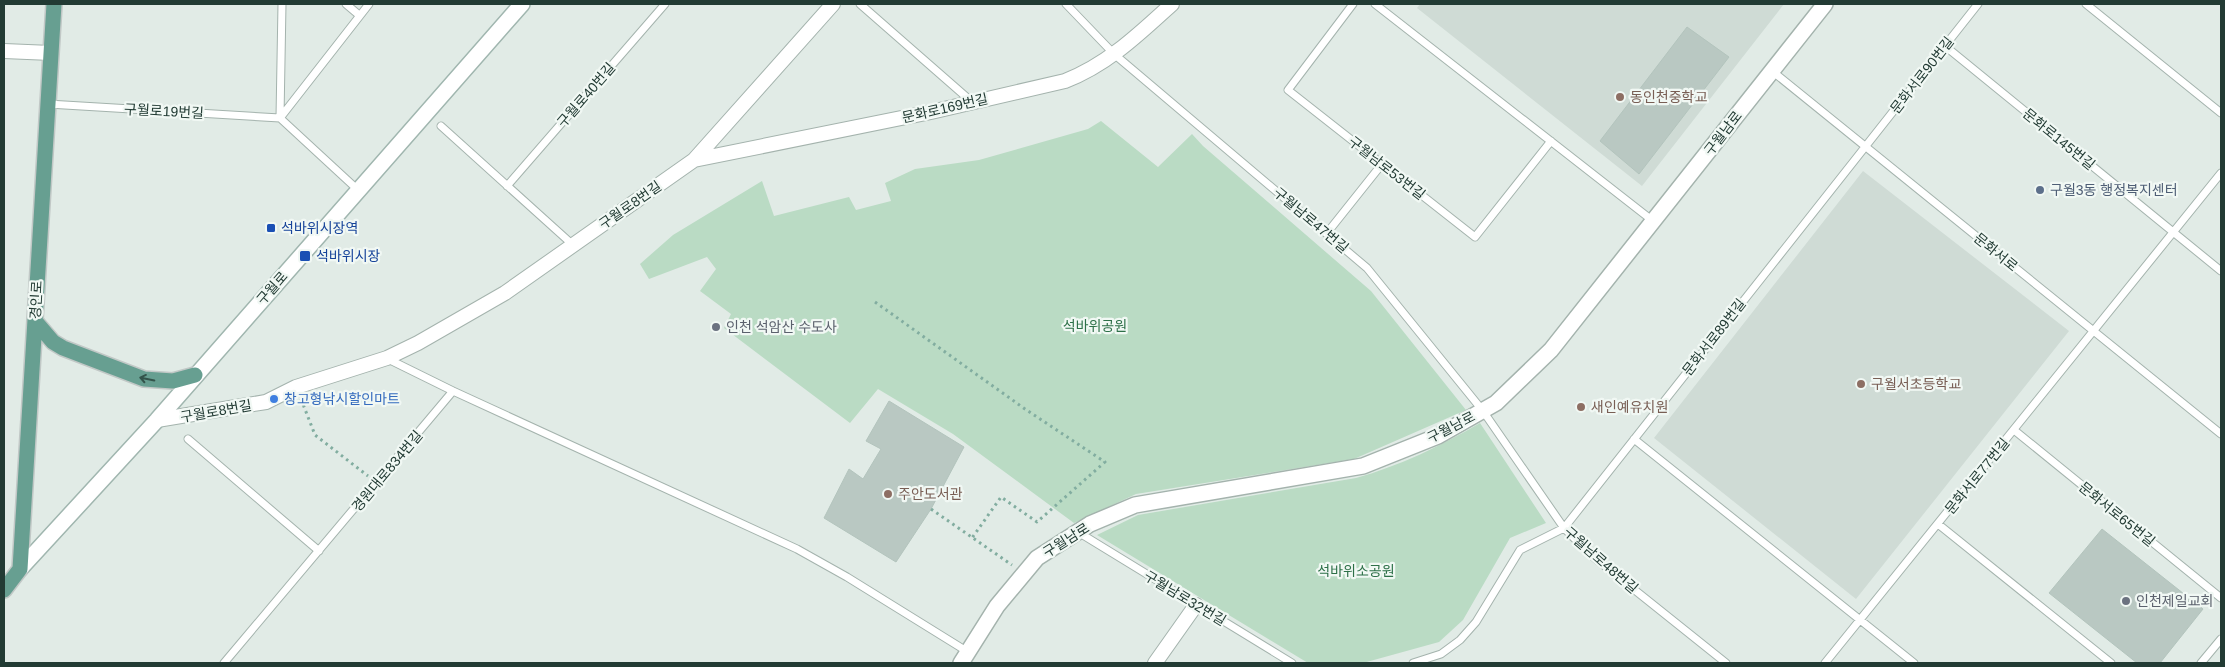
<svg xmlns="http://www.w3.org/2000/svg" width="2225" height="667" font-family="Arial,'Noto Sans KR',sans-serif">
<rect width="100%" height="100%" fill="#e1ebe6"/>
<path fill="#cfdbd5" d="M1420 4H1784L1642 186 1417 8Z
M1863 171 2069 331 1856 599 1654 438Z"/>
<path fill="#badbc4" d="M1101 121 1158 167 1192 134 1203 146 1371 291 1466 410 1354 459 1136 494 1074 523 953 434 878 389 850 423 724 328 731 314 700 291 716 269 707 257 649 279 640 264 673 235 762 181 774 216 849 197 856 210 891 201 885 183 915 169 979 160 1088 129Z
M1480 423 1546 523 1510 538 1463 620 1439 642 1363 663H1308L1097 535 1138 515 1356 478C1399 466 1441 446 1480 423Z"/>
<path fill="#b9c8c2" stroke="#b3c4bd" d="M1687 27 1729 57 1639 174 1600 141Z
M889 401 964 447 931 509 896 562 824 518 849 469 863 479 881 449 866 441Z
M2102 529 2203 609 2160 663H2137L2049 593Z"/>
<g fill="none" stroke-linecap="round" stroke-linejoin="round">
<g stroke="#a4b3ad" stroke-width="9">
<path id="service" d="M346 4 359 15
M860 4 972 102
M1066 4 1114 54 1367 268 1483 411 1564 528 1591 555 1726 663
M1353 4 1288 90 1475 237 1551 141
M1375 4 1653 221
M2086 4 2221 113
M1945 46 2221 271
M1772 71 2221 434
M48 104 280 118 358 190
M280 117 282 4
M280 118 369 4
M441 126 573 245
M507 186 665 4
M1327 233 1382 164
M388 359 453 391 797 549 847 577 968 652
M2014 430 2221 598
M188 439 319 551
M1634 439 1914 663
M1938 524 2111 663
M1078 532 1292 663
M224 663 453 391
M1413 663 1441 654 1460 640 1476 622 1520 550 1564 528 1978 4
M1825 663 2221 173
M2201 663 2221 639"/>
</g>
<g stroke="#a4b3ad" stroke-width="16">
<path id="minor" d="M4 51 51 53
M694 160 931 112 1065 81C1107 65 1139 34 1172 4
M157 420 266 402 296 387 387 358 418 343 505 293 694 160 833 4
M1155 663 1196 605"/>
</g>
<g stroke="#a4b3ad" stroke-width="18">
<path id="tertiary" d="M961 663 997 606 1037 558 1090 524 1135 505 1363 466 1438 436 1496 403 1551 350 1825 4"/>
</g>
<g stroke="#a0b6af" stroke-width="18">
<path id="secondary" d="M20 569 157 420 522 4"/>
</g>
<g stroke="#c1c8c6" stroke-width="18">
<path id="primary" d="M35 321 53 342 63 348 144 379 173 381 195 375
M4 590 20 569 54 4"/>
</g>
<path stroke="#82ada0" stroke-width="3" stroke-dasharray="2.5 4" stroke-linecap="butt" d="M875 302 1025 409 1105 462 1037 522 1001 497 972 538
M301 399 315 435 368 476
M931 509 1012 565"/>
<use href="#service" stroke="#fff" stroke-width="7"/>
<use href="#minor" stroke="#fff" stroke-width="14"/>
<use href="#tertiary" stroke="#fff" stroke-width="15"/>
<use href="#secondary" stroke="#fff" stroke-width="15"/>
<use href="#primary" stroke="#679f91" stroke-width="15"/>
</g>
<defs><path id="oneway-shaft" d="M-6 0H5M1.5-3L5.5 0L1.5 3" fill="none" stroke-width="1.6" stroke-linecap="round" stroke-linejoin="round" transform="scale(1.25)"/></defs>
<use stroke="#33544b" href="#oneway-shaft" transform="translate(147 379) rotate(-168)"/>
<g fill="#8d6e63" stroke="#f1f8f4" stroke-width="2">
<circle cx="1620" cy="97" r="5"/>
<circle cx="1861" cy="384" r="5"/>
<circle cx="1581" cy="407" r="5"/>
<circle cx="888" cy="494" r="5"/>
</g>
<circle fill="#5c6f8a" stroke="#f1f8f4" stroke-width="2" cx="2040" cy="190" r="5"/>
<g fill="#1a4fb4" stroke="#f1f8f4" stroke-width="2">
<rect x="266" y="223" width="10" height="10" rx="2.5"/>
<rect x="299" y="250" width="12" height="12" rx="2.5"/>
</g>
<g fill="#6b7280" stroke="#f1f8f4" stroke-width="2">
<circle cx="716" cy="327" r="5"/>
<circle cx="2126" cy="601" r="5"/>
</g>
<circle fill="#3f7fe0" stroke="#f1f8f4" stroke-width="2" cx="274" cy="399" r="5"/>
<g text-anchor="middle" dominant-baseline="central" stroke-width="4.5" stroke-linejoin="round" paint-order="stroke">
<g font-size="14" fill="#223b34" stroke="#f1f8f4">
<text transform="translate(1922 75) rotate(-52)">문화서로90번길</text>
<text transform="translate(586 95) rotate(-49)">구월로40번길</text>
<text transform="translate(945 108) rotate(-13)">문화로169번길</text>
<text transform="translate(164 111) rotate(3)">구월로19번길</text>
<text transform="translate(1723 133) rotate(-52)">구월남로</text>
<text transform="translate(2059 139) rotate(39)">문화로145번길</text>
<text transform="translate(1387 168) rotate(38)">구월남로53번길</text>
<text transform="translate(630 205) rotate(-35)">구월로8번길</text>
<text transform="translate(1311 220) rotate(40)">구월남로47번길</text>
<text transform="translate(1996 252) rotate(39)">문화서로</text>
<text transform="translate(272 288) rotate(-49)">구월로</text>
<text transform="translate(36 300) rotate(-87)">경인로</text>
<text transform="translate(1714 337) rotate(-52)">문화서로89번길</text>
<text transform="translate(216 411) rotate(-10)">구월로8번길</text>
<text transform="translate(1451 427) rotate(-27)">구월남로</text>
<text transform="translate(387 471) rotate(-50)">경원대로834번길</text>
<text transform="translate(1977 476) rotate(-51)">문화서로77번길</text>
<text transform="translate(2117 514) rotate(39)">문화서로65번길</text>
<text transform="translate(1066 540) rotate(-32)">구월남로</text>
<text transform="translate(1601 560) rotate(41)">구월남로48번길</text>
<text transform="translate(1185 598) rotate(31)">구월남로32번길</text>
</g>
<g font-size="14" fill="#785e54" stroke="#f1f8f4" text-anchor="start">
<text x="1630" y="97">동인천중학교</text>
<text x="1871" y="384">구월서초등학교</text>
<text x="1591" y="407">새인예유치원</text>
<text x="898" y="494">주안도서관</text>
</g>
<g font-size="14" fill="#4e5e75" stroke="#f1f8f4" text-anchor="start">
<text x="2050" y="190">구월3동 행정복지센터</text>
</g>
<g font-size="14" fill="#164399" stroke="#f1f8f4" text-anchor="start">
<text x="281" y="228">석바위시장역</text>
<text x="316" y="256">석바위시장</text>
</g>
<g font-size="14" fill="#2d7048" stroke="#f1f8f4">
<text x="1095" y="326">석바위공원</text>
<text x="1356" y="571">석바위소공원</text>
</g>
<g font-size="14" fill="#5b616d" stroke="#f1f8f4" text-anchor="start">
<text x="726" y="327">인천 석암산 수도사</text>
<text x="2136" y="601">인천제일교회</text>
</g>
<g font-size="14" fill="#366cbe" stroke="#f1f8f4" text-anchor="start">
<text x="284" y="399">창고형낚시할인마트</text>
</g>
</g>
<rect width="2225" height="667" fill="none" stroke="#223b34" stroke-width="10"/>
</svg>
